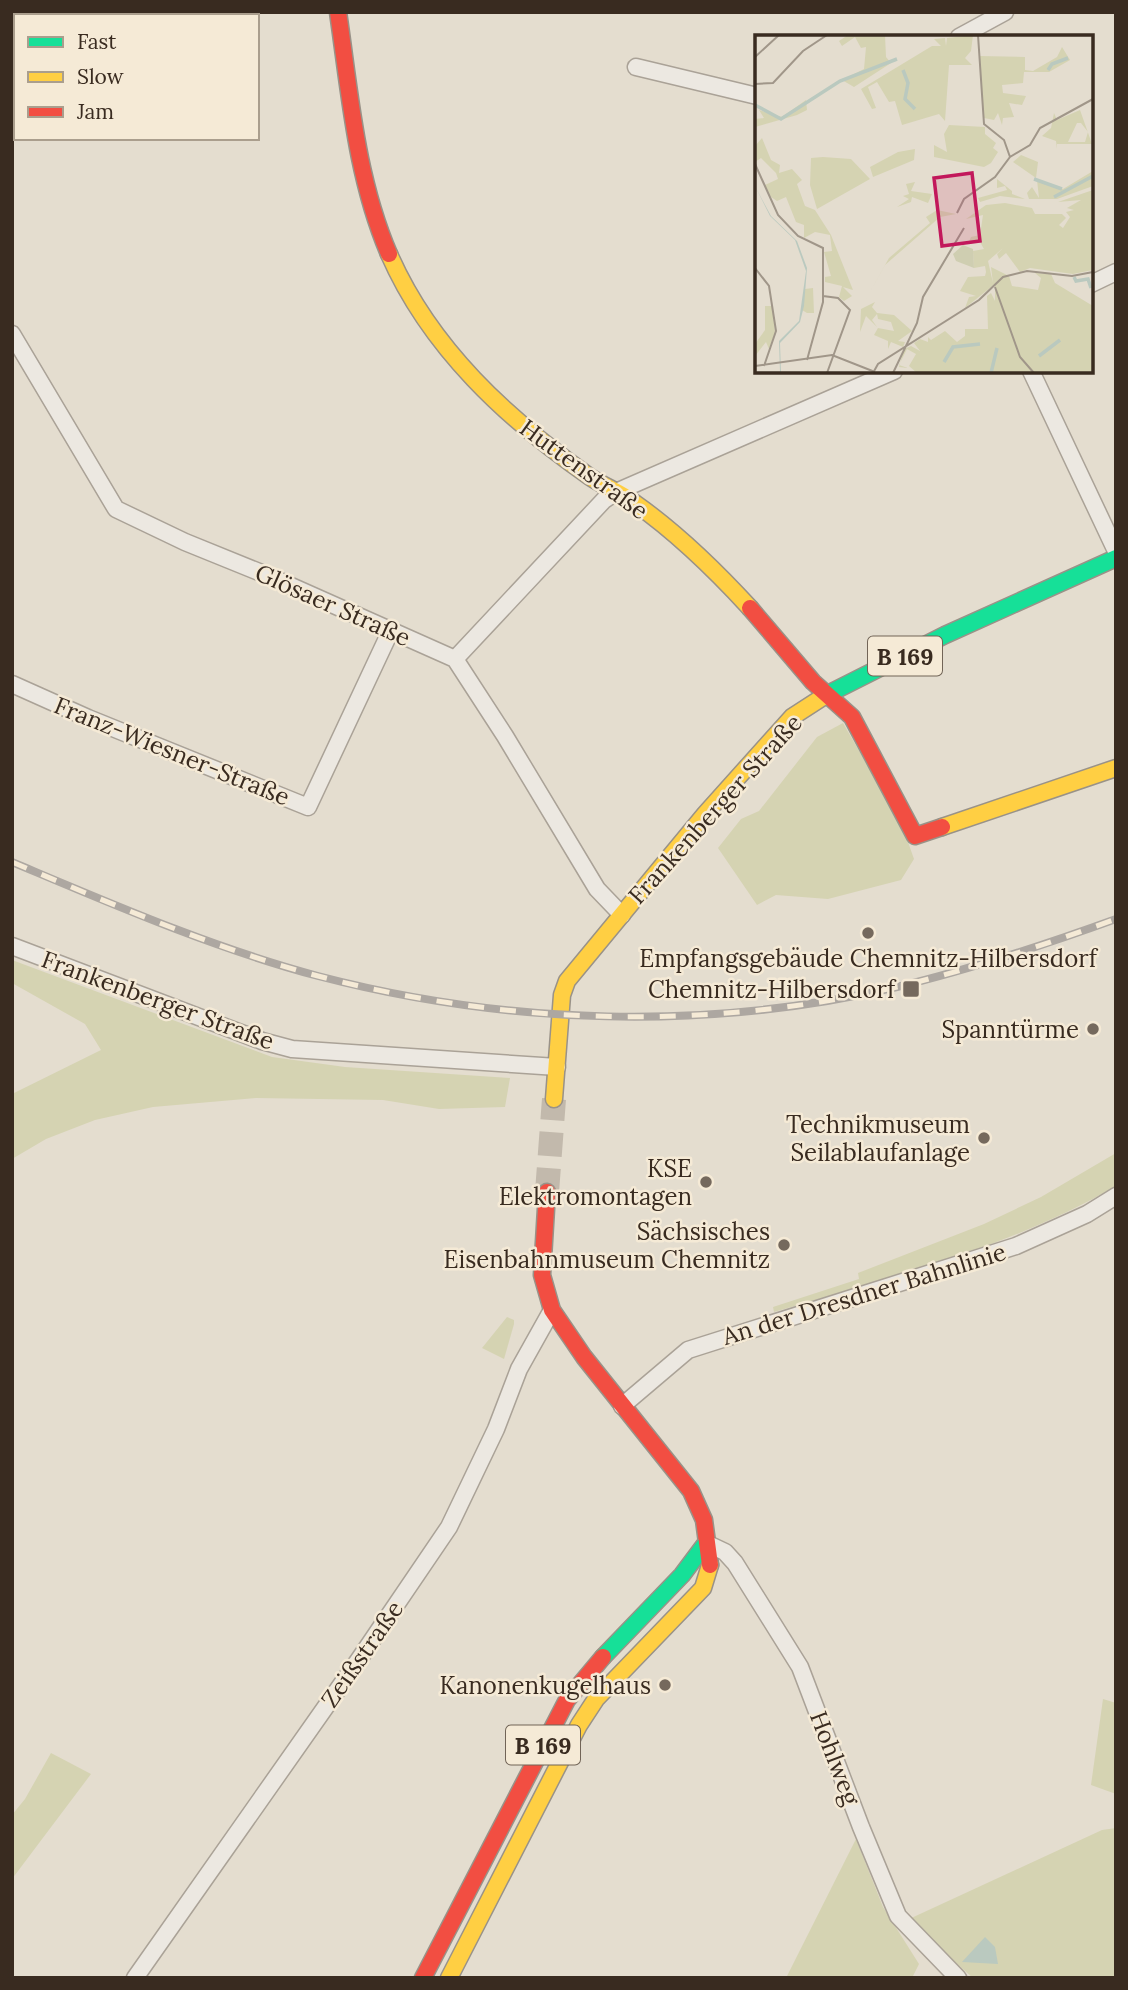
<svg xmlns="http://www.w3.org/2000/svg" width="1128" height="1990" font-family="Lora,serif">
<rect width="100%" height="100%" fill="#e4ddcf"/>
<path fill="#d5d3b2" d="M843 723 902 825 914 859 901 880 828 899 776 895 757 905 718 848 741 819 759 811 817 737Z
M12 960 272 1057 345 1067 510 1078 505 1107 439 1109 383 1100 256 1098 153 1107 95 1120 46 1139 12 1159V1094L101 1050 85 1024 12 983Z
M1116 1153V1186C1011 1247 890 1278 774 1312L773 1307 859 1279 858 1273 984 1224 1041 1197Z
M507 1317 514 1320V1324L504 1359 482 1348Z
M1103 1699 1116 1703V1794L1091 1785Z
M51 1753 91 1774 12 1879V1815L25 1799Z
M1116 1828V1978H973L907 1920 1102 1830Z
M856 1839 883 1907 919 1964 912 1978H786Z"/>
<path fill="#bac9bf" d="M985 1937 995 1947 998 1964 962 1962Z"/>
<g fill="none" stroke-linecap="round" stroke-linejoin="round">
<path stroke="#c2b9ac" stroke-width="24" stroke-dasharray="24 12" stroke-linecap="butt" d="M547 1192 554 1099"/>
<g stroke="#aaa297" stroke-width="19">
<path id="street" d="M959 37 1005 12
M636 67 757 96
M1091 284 1116 272
M12 334 116 509 185 542 264 574 455 659 505 736 597 889 622 915
M1031 371 1116 551
M455 659 604 500 616 492 894 371
M12 684 88 718 308 807 391 630
M12 946 262 1041 292 1049 557 1067
M622 1406 688 1350 1016 1246 1087 1214 1116 1196
M706 1543 725 1552 735 1563 800 1667 861 1827 898 1916 958 1978
M135 1978 360 1658 449 1527 496 1429 519 1369 552 1310"/>
</g>
<g stroke="#999288" stroke-width="19">
<path id="fast" d="M826 695 945 635 1116 558
M603 1657 682 1575 706 1543"/>
</g>
<g stroke="#999288" stroke-width="19">
<path id="slow" d="M389 254C430 348 507 419 590 477 605 487 622 493 636 504 677 533 716 571 750 608
M942 827 1116 768
M554 1099 562 995 567 981 705 814 792 717 826 695
M449 1978 579 1725 596 1699 703 1588 710 1565"/>
</g>
<g stroke="#999288" stroke-width="19">
<path id="jam" d="M338 12C350 94 356 177 389 254
M750 608 813 682 852 717 915 836 942 827
M547 1192 542 1275 552 1310 584 1357 691 1491 704 1520 710 1565
M423 1978 567 1700 603 1657"/>
</g>
<use href="#street" stroke="#ece8e1" stroke-width="16"/>
<use href="#fast" stroke="#16e098" stroke-width="16"/>
<use href="#slow" stroke="#ffcf43" stroke-width="16"/>
<use href="#jam" stroke="#f24e42" stroke-width="16"/>
<g stroke="#ada7a1" stroke-width="8">
<path id="rail" d="M12 862C112 904 213 948 318 976 506 1025 708 1031 897 987 972 969 1044 945 1116 919"/>
</g>
<use href="#rail" stroke="#f5ead6" stroke-width="5" stroke-dasharray="16" stroke-linecap="butt"/>
</g>
<g fill="#75695d" stroke="#f5ead6" stroke-width="2.5">
<circle cx="868" cy="933" r="7"/>
<rect x="902" y="980" width="18" height="18" rx="3.5"/>
<circle cx="1093" cy="1029" r="7"/>
<circle cx="984" cy="1138" r="7"/>
<circle cx="706" cy="1182" r="7"/>
<circle cx="784" cy="1245" r="7"/>
<circle cx="665" cy="1685" r="7"/>
</g>
<g text-anchor="middle" dominant-baseline="central" stroke-width="5" stroke-linejoin="round" paint-order="stroke">
<g fill="#f5ead6" stroke="#716457" stroke-width="2">
<rect x="868" y="636.5" width="74" height="39" rx="5"/>
<rect x="506" y="1725.5" width="74" height="39" rx="5"/>
</g>
<g font-size="23" font-weight="bold" fill="#392b20">
<text x="905" y="656">B 169</text>
<text x="543" y="1745">B 169</text>
</g>
<g font-size="24" fill="#392b20" stroke="#f5ead6">
<text transform="translate(584 469) rotate(36)">Huttenstraße</text>
<text transform="translate(333 605) rotate(24)">Glösaer Straße</text>
<text transform="translate(172 751) rotate(22)">Franz-Wiesner-Straße</text>
<text transform="translate(715 809) rotate(-48)">Frankenberger Straße</text>
<text transform="translate(158 1000) rotate(20)">Frankenberger Straße</text>
<text transform="translate(864 1294) rotate(-17)">An der Dresdner Bahnlinie</text>
<text transform="translate(362 1654) rotate(-55)">Zeißstraße</text>
<text transform="translate(835 1758) rotate(69)">Hohlweg</text>
</g>
<g font-size="24" fill="#392b20" stroke="#f5ead6" text-anchor="end">
<text x="868" y="958" text-anchor="middle">Empfangsgebäude Chemnitz-Hilbersdorf</text>
<text x="895" y="989">Chemnitz-Hilbersdorf</text>
<text x="1079" y="1029">Spanntürme</text>
<text x="970" y="1124">Technikmuseum<tspan x="970" dy="28">Seilablaufanlage</tspan></text>
<text x="692" y="1168">KSE<tspan x="692" dy="28">Elektromontagen</tspan></text>
<text x="770" y="1231">Sächsisches<tspan x="770" dy="28">Eisenbahnmuseum Chemnitz</tspan></text>
<text x="651" y="1685">Kanonenkugelhaus</text>
</g>
</g>
<g transform="translate(755 35)">
<rect width="338" height="338" fill="#e4ddcf"/>
<path d="M93 0H130L131 22 136 28 99 52 87 45 109 34 111 12 106 13 100 2 87 11 84 6ZM218 0 216 16 210 23 217 30H194L190 86 184 79 147 90 140 66 134 67 122 47 113 52 121 73 117 74 106 54 177 11H186L179 4 190 3 191 11 192 3ZM307 12 315 25 294 37H269L268 48 247 50 248 58 271 61 267 70 254 68 259 82 248 83 247 90 243 78 239 85 229 83 224 21 270 22V35L278 36 302 22ZM51 65 52 75 42 80 0 92V84L9 83 4 75 27 82ZM325 75 337 109H302V114L301 106 287 101 296 93 299 78 302 85ZM326 88 333 97 330 107H313L322 88ZM194 90 230 92V99L241 108 238 113 243 117 236 128 229 132 179 122V110L192 117 189 99ZM7 103 16 125 25 130 24 138 37 134 47 145 42 149 50 171 60 175 76 200 98 255 88 252 97 261 89 266 84 262 87 251 70 247V242L76 241 69 217 77 216 75 200 60 197 49 203V190L41 187 31 162 22 166 16 162 10 150 23 144 21 138 6 123 0 127V111ZM160 114 159 125 118 142 115 132 143 117ZM266 120 283 127 281 143 258 127ZM68 122 96 124 115 144 62 174 55 150 56 123ZM338 136V151L302 164H274L272 158 277 152 284 163 282 145 308 154ZM242 144 257 156V159L270 164 245 161 225 167 223 163 252 155 250 151 242 153ZM160 147 156 156 177 159 173 168 157 162 156 167 142 172 154 164 148 161 154 159 151 149ZM338 155V235L318 239 275 233 265 237 251 218 244 224 242 219 248 213 233 226 238 248 236 232 254 241 257 251 283 255 286 243 280 238 296 239 300 248 338 271V338H162L154 331 161 319 152 314 144 330 153 333 144 332 149 314 156 311 165 316 159 308 165 304 173 307V302L176 305 190 296 202 307 210 301V294H233L232 261 236 258 240 266V249L210 273 214 262 221 261 205 256 213 242 230 241 231 237 230 231 219 233 218 216 229 214 225 207 213 209 216 202 225 200 228 180 211 184 231 170 250 168 277 173 280 179H307L311 183 304 190 308 193 315 182 311 177 319 175 312 173 326 165 303 167ZM182 175 201 179 185 182 130 230 111 264 134 223 175 188 171 182ZM58 253 59 278H52L47 275 50 254ZM120 267 117 272 122 278 139 280 157 296 143 306 150 307 148 312 136 307 133 314V306L119 300 123 293 139 296 136 287 123 284 122 279 117 285 122 292 111 281 105 297 106 274ZM10 271H17L20 297 14 314 11 307 0 321V309L10 295Z" fill="#d5d3b2" fill-rule="evenodd"/>
<path d="M208 210 218 214 219 233 201 226 198 219Z" fill="#cfceb1"/>
<path d="M0 151 16 181 42 206 52 233 49 271 45 287 25 308 26 338H21L25 337 24 306 44 286 51 236 40 205 15 181Z" fill="#bac9bf"/>
<path fill="none" stroke="#bac9bf" stroke-width="3.5" d="M148 35 153 48 150 64 160 74M293 35 297 29 313 23M0 70 26 84 85 46 142 24M279 144 307 154M299 162 338 141M319 242 321 246 333 244 336 253M284 321 305 305M189 327 198 312 225 309M236 338 242 313"/>
<path fill="none" stroke="#a09689" stroke-width="2" d="M223 0 229 89 249 105 255 122M0 22 24 0M0 49 18 48 48 16 72 0M0 129 23 180 43 201 68 213V267L52 325M202 178 209 164 240 142 255 122 275 110 285 93 338 64M0 233 14 251 21 296 9 331M240 252 265 322 279 338M68 261 83 263 95 275 72 338M0 331 77 320 120 337M118 338 123 329 224 265 248 242 272 236 317 241 338 237M138 338 162 288 168 262 209 193"/>
<path fill="#c2185b" fill-opacity="0.15" stroke="#c2185b" stroke-width="3.5" d="M217 138 225 206 187 211 179 143Z"/>
<rect width="338" height="338" fill="none" stroke="#392b20" stroke-width="3.5"/>
</g>
<rect width="1128" height="1990" fill="none" stroke="#392b20" stroke-width="28"/>
<rect x="14" y="14" width="245" height="126" fill="#f5ead6" stroke="#aa9e8d" stroke-width="2"/>
<rect x="28" y="37" width="35" height="10" fill="#16e098" stroke="#aa9e8d" stroke-width="2"/>
<text x="77" y="49" font-size="21" fill="#392b20">Fast</text>
<rect x="28" y="72" width="35" height="10" fill="#ffcf43" stroke="#aa9e8d" stroke-width="2"/>
<text x="77" y="84" font-size="21" fill="#392b20">Slow</text>
<rect x="28" y="107" width="35" height="10" fill="#f24e42" stroke="#aa9e8d" stroke-width="2"/>
<text x="77" y="119" font-size="21" fill="#392b20">Jam</text>
</svg>
